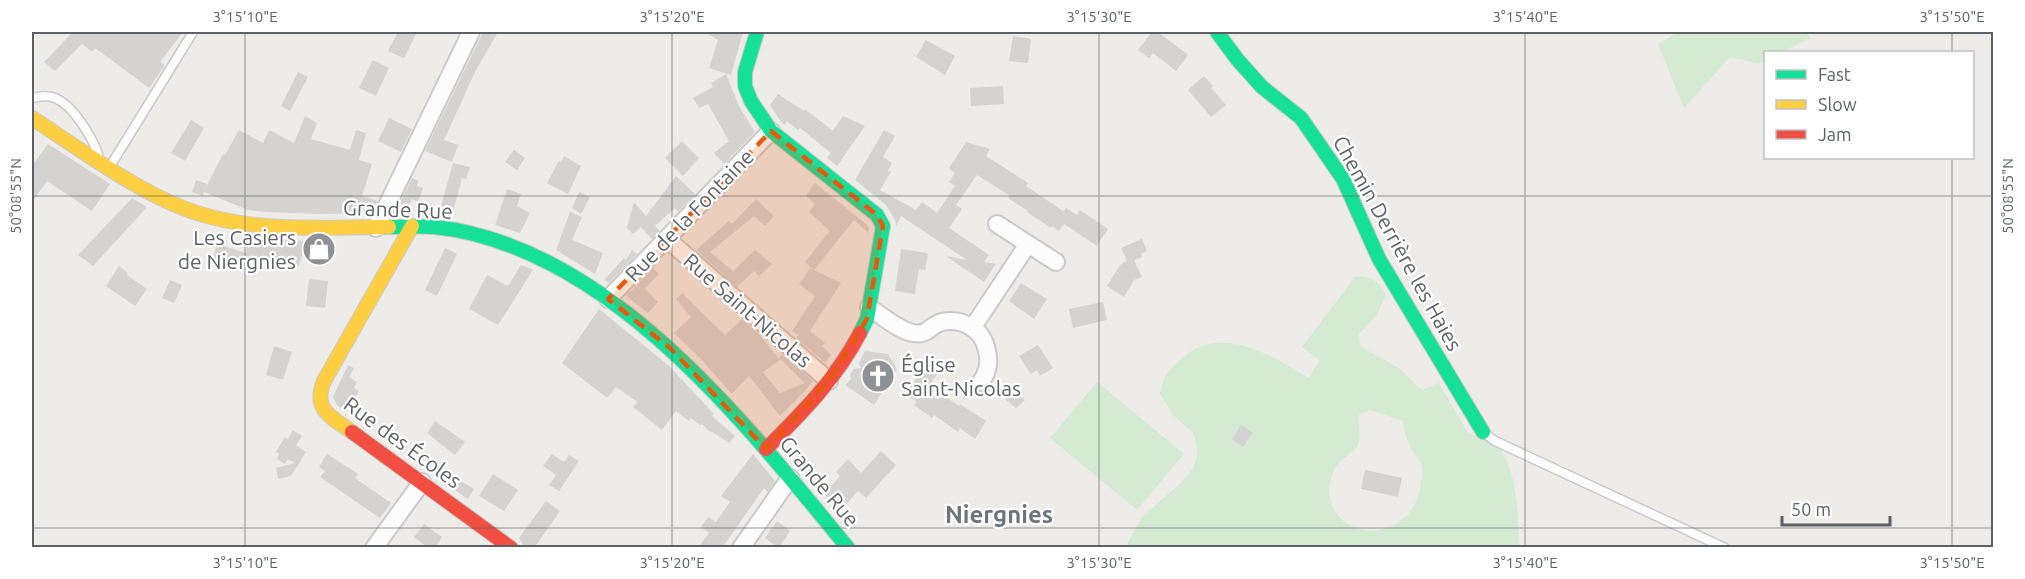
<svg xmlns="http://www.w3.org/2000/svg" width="2025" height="579" font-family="Ubuntu,sans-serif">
<rect width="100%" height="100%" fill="#edece8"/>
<path fill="#d5ead3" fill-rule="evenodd" d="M1679 32H1807L1810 38 1782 52H1766L1765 61 1759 64 1730 57 1684 108 1658 44Z
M1363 276C1375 280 1381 283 1386 295L1376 316 1359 334 1360 346 1400 369 1422 390 1439 383 1468 433C1481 437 1492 441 1501 451 1517 471 1519 523 1519 547L1125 548 1142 517 1183 481 1193 468 1198 453 1194 434 1174 416 1160 394C1165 372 1166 374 1181 359 1220 323 1271 355 1309 378L1319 360 1302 347 1355 277ZM1370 410 1403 421C1404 434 1408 444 1415 455 1417 458 1422 463 1422 467 1423 471 1421 480 1421 485 1411 546 1332 544 1329 491 1329 479 1334 466 1343 459 1349 454 1357 450 1359 442 1361 437 1358 422 1359 415Z
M1097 382 1184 454 1137 510 1050 438Z"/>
<path fill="#d4d3d1" d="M73 32H183L160 62 165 65 149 88 95 48 92 52 82 44 55 71 44 62Z
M398 32H417L404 58 388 51Z
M483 32H498L475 72 444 140 458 145 452 162 425 151Z
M704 32H743L731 75 709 68 718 40Z
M1152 32H1158L1188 55 1176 71 1153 53 1149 58 1138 50Z
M1013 36 1031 39 1028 63 1009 61Z
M926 40 955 56 945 75 916 57Z
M373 60 389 68 376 96 359 88Z
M298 72 308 77 290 111 281 106Z
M726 74 739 106 755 132 724 164 714 153 729 141 708 104 699 108 693 98 713 87 711 83Z
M1204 76 1213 86 1211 88 1226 105 1211 117 1188 90Z
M1003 86 1004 104 971 106 970 88Z
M778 94 804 111 805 109 833 131 843 116 865 126 837 166 827 158 831 153 800 128 798 130 787 121 785 125 781 122 770 105Z
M305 116 317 123 311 139 350 150 356 130 366 133 359 160 372 164 362 196 378 201 371 213 320 214 266 212 248 210 204 192 203 196 192 192 196 180 207 184 204 191 223 154 225 155 239 130 263 143 269 130 294 143Z
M389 118 412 129 401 152 378 141Z
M191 120 204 128 185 161 171 153Z
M884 130 895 136 883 157 892 163 888 171 891 172 880 190 916 210 922 202 937 213 955 186 949 182 955 173 949 168 966 142 990 149 986 156 1028 183 1026 186 1063 211 1066 208 1077 215 1080 210 1108 229 1097 246 1064 224 1059 231 1052 226 1051 228 1027 212 1028 211 1008 198 1010 196 977 175 956 205 962 209 949 228 989 255 984 262 996 264 984 282 946 256 967 260 901 216 896 226 895 220 886 205 855 180Z
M682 141 699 158 683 176 665 158Z
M48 144 110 184 92 211 47 181 32 202V166Z
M514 150 525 158 517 170 505 162Z
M564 156 581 166 568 194 547 183 559 161 561 162Z
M453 163 470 167 466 179 462 178 452 216 439 214Z
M676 176 695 194 678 212 675 208 655 226 660 231 652 239 641 227 633 234 627 228 634 202 646 216Z
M412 178 418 181 417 186 423 188 418 202 412 199 405 213H395Z
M815 183 866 224 869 228 868 233 854 220 814 270 841 283 810 331 825 343 822 346 831 355 825 363 796 338 799 335 792 331 815 296 799 284 810 268 814 270 805 262 830 231 809 212 815 204 806 196Z
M507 189 521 194 517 206 530 213 520 233 495 225Z
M579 192 590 197 581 214 572 208Z
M132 198 147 207 93 266 78 255Z
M756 199 774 216 765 226 754 216 737 230 734 227 737 230 710 252 733 271 755 250 772 264 759 276 754 271 737 287 696 250 729 221 732 224Z
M570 212 582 217 572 240 603 253 595 274 556 250Z
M247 237 306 241 299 266 227 259 224 268 211 264 217 244 246 253Z
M1142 239 1147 251 1141 254 1142 257 1134 260 1142 277 1134 280 1124 297 1107 286 1120 265 1127 261 1121 248Z
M445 248 457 254 437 296 425 290Z
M901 249 928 253 925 270 919 269 915 294 895 291Z
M632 250 637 254 609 283 604 280 624 258 626 260Z
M521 265 533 270 498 325 469 309 487 275 508 286Z
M119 266 128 273 127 275 147 289 135 306 106 286Z
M653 268 659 274 645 289 658 302 648 313 626 296Z
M309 279 328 281 325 308 306 306Z
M170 280 182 285 174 303 162 298Z
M1021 283 1047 299 1034 319 1009 301Z
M682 293 725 335 742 319 759 334 780 360 763 372 780 393 805 383 779 358 782 354 813 381 805 391 780 416 749 376 732 394 700 358 674 333 691 317 676 299Z
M1103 302 1107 320 1073 328 1069 309Z
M599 309 668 365 714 414 712 416 735 436 729 443 711 431 710 432 702 424 700 425 691 418 689 421 676 411 662 430 633 407 637 402 616 387 607 398 562 363Z
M1038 345 1053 368 1040 376 1037 370 1031 374 1019 356Z
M274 346 292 352 283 380 266 375Z
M865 351 888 354 897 369 874 405 845 385 851 379 850 374 854 369 861 368 859 363Z
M927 363 939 372 929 385 959 406 960 404 986 421 975 439 960 428 958 432 934 415 932 418 914 405 917 402 905 394Z
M348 365 354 368 349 377 357 382 354 388 359 391 347 412 337 405 333 397Z
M1013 390 1025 400 1016 408 1005 399Z
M435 421 465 442 455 455 427 433Z
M1241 425 1253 433 1243 447 1232 439Z
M293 430 302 436 296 445 306 452 291 476 278 479 276 468 295 463 288 459 285 464 277 459 279 454 276 452 285 437 288 439Z
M881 451 896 465 866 498 858 491 841 510 824 494 840 476 836 472 848 459 861 473Z
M327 454 358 474 355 478 391 503 380 518 320 477 325 471 319 467Z
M552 454 564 462 569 455 579 461 559 491 549 485 556 475 543 466Z
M753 454 775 481 768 492 764 488 722 548H698L709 533 701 527 708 517 716 522 730 502 721 496Z
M1365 470 1402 478 1398 497 1361 489Z
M493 474 518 490 504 511 479 496Z
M454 477 474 489 468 499 449 486Z
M546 501 560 511 534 548H525L519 538Z
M777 521 790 531 779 548 765 538Z
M424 524 442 537 435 548H428L414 537Z"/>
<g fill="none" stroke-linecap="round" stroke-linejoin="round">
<g stroke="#cacaca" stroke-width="11">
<path id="lane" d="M32 98C40 96 47 95 55 98 73 105 92 137 98 154
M109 168 193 32
M1483 432 1495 441 1725 548"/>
</g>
<g stroke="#cacaca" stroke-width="20">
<path id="street" d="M997 224 1056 262
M376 228 471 32
M667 239 829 381
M608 299 771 131
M869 307C882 316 898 330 913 333 928 336 930 325 942 322 961 318 981 328 986 347 990 360 989 370 981 382
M973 327 1028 244
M374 548 422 482
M741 548 790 478"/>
</g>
<g stroke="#c9c9c8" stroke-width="16">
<path id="fast" d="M757 32 745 72V86L751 101 771 131 877 215 883 226 867 319 860 333
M1217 32 1237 59 1262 87 1301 118 1343 179 1379 259 1483 432
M389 227C404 227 419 226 434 227 608 245 745 423 848 548"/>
</g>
<g stroke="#c9c9c8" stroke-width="16">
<path id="slow" d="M32 118C80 149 140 194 194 212 256 233 324 227 389 227
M352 432C331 417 312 410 324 381L412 226"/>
</g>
<g stroke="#c9c9c8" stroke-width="16">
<path id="jam" d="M352 432 511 548
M766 449C803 412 836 379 860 333"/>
</g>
<use href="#lane" stroke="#fcfcfc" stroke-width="8"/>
<use href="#street" stroke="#fcfcfc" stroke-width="16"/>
<use href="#fast" stroke="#16e098" stroke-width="14"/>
<use href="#slow" stroke="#ffcf43" stroke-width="14"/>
<use href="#jam" stroke="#f24e42" stroke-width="14"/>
</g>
<path fill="#e8590c" fill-opacity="0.2" stroke="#e8590c" stroke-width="4.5" stroke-dasharray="12 8" stroke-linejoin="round" d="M771 131 877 215 883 226 867 319 829 381 766 449 670 348 608 299Z"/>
<path fill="none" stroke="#5d6166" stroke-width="1.5" stroke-opacity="0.45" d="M245 32V548M672 32V548M1099 32V548M1525 32V548M1952 32V52M1952 158V548M32 196H1994M32 528H1994"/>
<defs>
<g id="shop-disc" transform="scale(1.725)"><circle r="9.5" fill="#8f9294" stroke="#fff"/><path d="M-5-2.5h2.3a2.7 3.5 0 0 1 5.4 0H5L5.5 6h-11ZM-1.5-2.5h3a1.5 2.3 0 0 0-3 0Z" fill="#fff"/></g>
<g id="church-disc" transform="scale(1.725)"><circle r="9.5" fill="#8f9294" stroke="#fff"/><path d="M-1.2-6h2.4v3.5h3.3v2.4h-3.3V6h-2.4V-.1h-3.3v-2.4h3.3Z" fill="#fff"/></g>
</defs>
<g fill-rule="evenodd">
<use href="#shop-disc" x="319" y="249"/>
<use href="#church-disc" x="878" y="376"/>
</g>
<g text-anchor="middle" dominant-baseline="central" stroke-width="4.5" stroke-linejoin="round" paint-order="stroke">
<g font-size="21" fill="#5d6166" stroke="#fff">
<text transform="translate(398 209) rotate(2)">Grande Rue</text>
<text transform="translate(689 215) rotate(-46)">Rue de la Fontaine</text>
<text transform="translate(1398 243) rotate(61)">Chemin Derrière les Haies</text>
<text transform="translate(748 310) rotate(41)">Rue Saint-Nicolas</text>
<text transform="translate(403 442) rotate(36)">Rue des Écoles</text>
<text transform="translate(820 481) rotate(50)">Grande Rue</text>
</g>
<g font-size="21" fill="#5d6166" stroke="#fff" text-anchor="end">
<text x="296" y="237">Les Casiers<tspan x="296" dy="24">de Niergnies</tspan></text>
<text x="901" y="364" text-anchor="start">Église<tspan x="901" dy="24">Saint-Nicolas</tspan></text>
</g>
<g font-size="24" font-weight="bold" fill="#6e7378" stroke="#fff">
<text x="999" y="514">Niergnies</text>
</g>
</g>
<rect width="2025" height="579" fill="none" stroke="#ffffff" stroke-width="66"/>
<rect x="1764" y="51" width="210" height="108" fill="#ffffff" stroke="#bec0c2" stroke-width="1.5"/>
<rect x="1776" y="70" width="30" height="9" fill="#16e098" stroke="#bec0c2" stroke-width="1.5"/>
<text x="1818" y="81" font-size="18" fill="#5d6166">Fast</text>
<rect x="1776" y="100" width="30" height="9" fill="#ffcf43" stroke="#bec0c2" stroke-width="1.5"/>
<text x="1818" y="111" font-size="18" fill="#5d6166">Slow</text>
<rect x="1776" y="130" width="30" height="9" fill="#f24e42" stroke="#bec0c2" stroke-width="1.5"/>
<text x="1818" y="141" font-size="18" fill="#5d6166">Jam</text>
<path d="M1782 516v9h108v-9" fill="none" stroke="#5d6166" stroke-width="3"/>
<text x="1791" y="516" font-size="18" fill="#5d6166" stroke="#ffffff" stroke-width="4.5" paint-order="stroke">50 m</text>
<rect x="33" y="33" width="1959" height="513" fill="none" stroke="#5d6166" stroke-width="2"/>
<g font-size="15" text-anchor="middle" fill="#5d6166">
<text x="245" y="22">3°15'10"E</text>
<text x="672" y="22">3°15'20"E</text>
<text x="1099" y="22">3°15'30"E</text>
<text x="1525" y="22">3°15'40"E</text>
<text x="1952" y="22">3°15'50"E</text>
<text transform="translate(16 196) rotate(-90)" y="5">50°08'55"N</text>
<text transform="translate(2008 196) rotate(-90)" y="5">50°08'55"N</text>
<text x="245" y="568">3°15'10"E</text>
<text x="672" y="568">3°15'20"E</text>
<text x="1099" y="568">3°15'30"E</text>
<text x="1525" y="568">3°15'40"E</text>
<text x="1952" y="568">3°15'50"E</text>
</g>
</svg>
